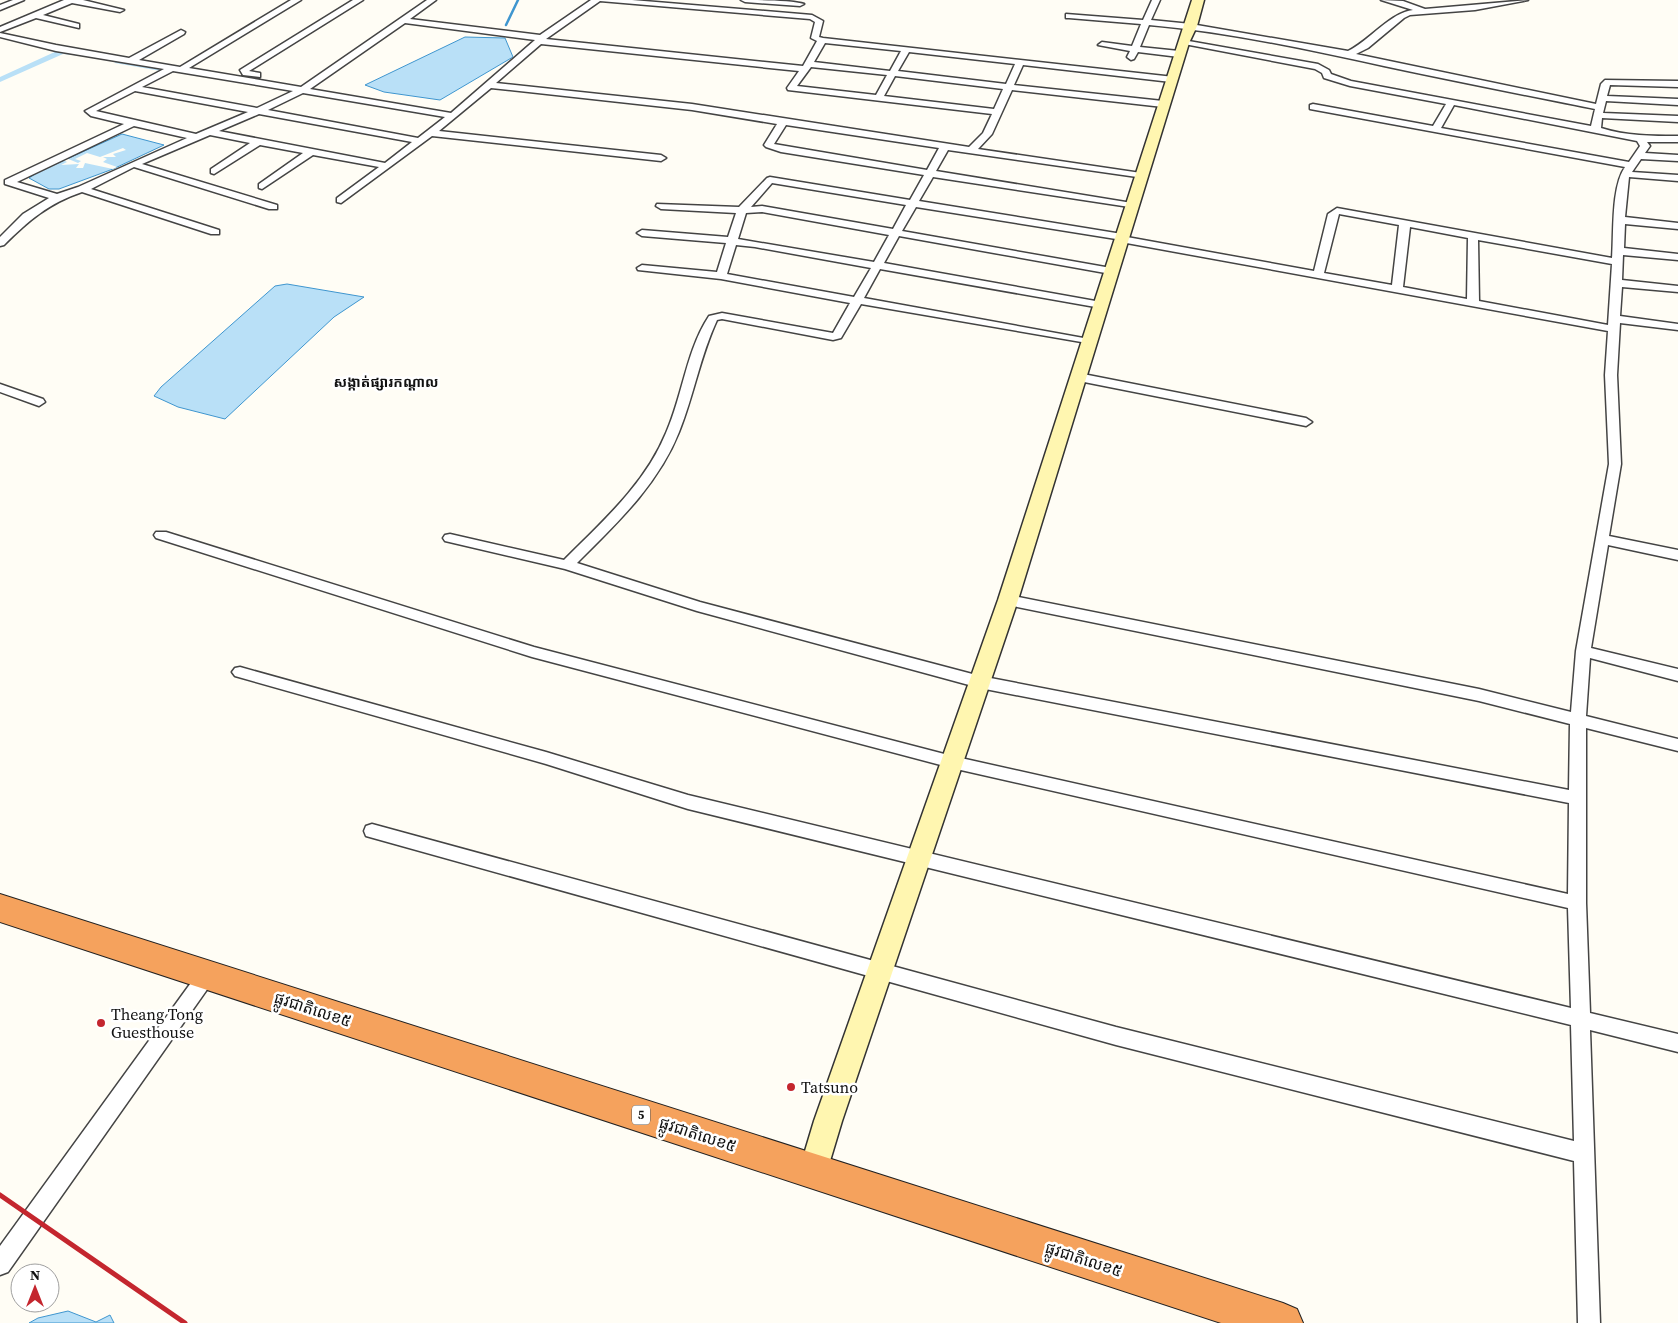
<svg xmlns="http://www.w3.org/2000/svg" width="1678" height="1323" font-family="'Source Serif 4','Noto Sans Khmer',serif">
<rect width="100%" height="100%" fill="#fffdf5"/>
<path fill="#b9e0f7" stroke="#3f96cf" d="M465 37 505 38 513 57 440 100 384 92 365 85Z
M122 134 164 145 113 169 59 189H49L29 178 38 172Z
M287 284 364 297 334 317 225 419 178 407 154 396 161 387 275 286Z
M68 1311 96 1322 110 1315 114 1323H29L38 1318Z"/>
<path fill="#fffdf5" d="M123 148 126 150 113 154 116 157H103L107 159 103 162 117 167 113 169 85 163 83 168H76L79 164 61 165 67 162 63 160 66 158 78 163 81 161 75 159 87 153 100 157Z"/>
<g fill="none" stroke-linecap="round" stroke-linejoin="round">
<path stroke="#3f96cf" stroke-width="2.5" d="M506 25 518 0"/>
<path fill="#b9e0f7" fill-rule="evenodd" d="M59 50 82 52 86 54 82 56 63 54 0 82V77Z
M118 59 161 67 165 69 161 71 115 63 114 61Z"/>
<g stroke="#444" stroke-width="3">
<path id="street" d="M13 0H24L0 10V5Z
M64 0H83L124 10 120 12 72 3 43 15 79 24V28L36 18 0 32V27Z
M291 0H301L189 68 301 87 427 0H436L410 19 540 35 591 0H632L812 15 823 21 819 37 823 38 1174 77V81L1171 82 1023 65 1014 85 1163 101 1168 104 1163 107 1012 90 992 134 978 149 1141 173 1144 174V178L948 150 936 171 1132 203 1137 206 1136 208 933 177 919 201 1122 234 1127 237 1314 271 1328 214 1337 208 1612 258C1614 233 1611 187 1625 167L1310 109V105L1313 104 1433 126 1446 104 1350 86 1324 78 1322 73 1315 69 1179 43 1183 40 1318 64 1329 70 1331 74 1351 81 1591 126 1595 109C1525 95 1454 81 1384 66 1306 49 1228 32 1149 25L1140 47 1179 51 1183 54 1179 57 1138 52 1134 59 1131 60 1127 57 1130 51 1098 45 1102 42 1132 46 1141 24 1069 18H1066V14L1143 20 1152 0H1160L1151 20 1191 24 1348 51C1369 41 1391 12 1413 10L1381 0 1403 1 1425 9 1528 0 1475 10 1410 15 1404 18 1368 48 1356 54 1596 104 1601 84 1605 80 1678 81V87L1610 85 1607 96 1678 99V105L1606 101 1603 113 1678 116V122L1602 118 1601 128C1627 136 1651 136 1678 136V142H1647L1650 146 1645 153 1678 155V161L1641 159 1632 172 1678 175V181L1629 177 1625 217 1678 223V229L1625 224 1624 248 1678 254V260L1623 255 1622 280 1678 286V292L1622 287 1620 316 1678 324V330L1620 323 1617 375 1621 464 1609 536 1678 550V560L1608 545 1591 648 1678 669V681L1590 658 1586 716 1678 739V751L1586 728V903L1590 1013 1678 1034V1052L1590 1030 1600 1323H1578L1574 1161 1116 1045 366 836 364 831 366 826 372 824 1116 1027 1574 1141 1571 1025 688 809 546 764 235 676 232 672 235 668 240 667 546 752 688 795 1571 1008 1568 908 952 768 532 657 156 538 154 535 156 532H166L534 647 952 756 1568 894 1569 803 980 688 697 611 565 569 445 541 443 538 445 535 450 534 564 560C603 521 645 484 666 433 683 395 686 351 709 316L722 313 833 333 850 303 721 279 638 270 637 268 642 265 717 272 726 243 642 236 637 233 642 230 728 237 736 213 661 209 656 206 657 204 739 207 767 178 770 177 910 200 924 175 781 152 766 147 764 145 777 124 692 110 491 88 439 131 661 155 666 158 661 161 432 136 341 203 337 202V198L379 167 313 155 262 189 259 188V184L303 153 260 145 214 174 211 173V169L250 143 210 135 142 164 277 205V209H269L134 167 91 189 219 230V234H211L82 192C49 203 28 221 4 245L0 246V237L23 214 49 198 5 184V180L124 124 91 116 85 111 164 69 56 51 0 37V33L56 45 129 58 181 30 185 32 184 34 139 60 180 67ZM600 1 810 19 815 22 811 38 817 41 803 66 546 39ZM405 23 535 40 451 113 310 89ZM825 43 901 51 890 71 814 62ZM541 44 799 71 787 88 788 90 992 114 983 133 969 147 692 104 496 83ZM909 52 1015 64 1006 84 898 71ZM811 67 887 75 876 95 797 86ZM173 71 293 91 257 108 142 87ZM895 76 1003 89 994 109 884 96ZM135 91 248 112 196 134 96 111ZM303 93 445 117 418 138 268 110ZM1454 105 1637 141 1640 146 1629 162 1441 128ZM259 114 412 142 385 163 219 131ZM786 125 939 148 927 170 774 144ZM134 126 187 138 78 187 57 194 17 182ZM772 183 906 205 893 229 762 206 751 207ZM916 207 1116 239 1121 242 1608 331 1605 375 1609 464 1576 651 1571 712 1479 689 1008 595 1001 600 1008 605 1479 701 1570 724 1569 790 980 676 700 602 577 563C616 524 658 485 679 432 694 395 700 356 717 320L722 319 833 340 841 338 861 304 1093 344 1095 342 1089 339 864 298 880 269 1101 308 1107 305 1101 302 884 263 899 236 1111 274 1116 271 1111 268 902 231ZM762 212 889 235 874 262 738 239 746 213ZM1339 214 1399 225 1392 285 1324 273ZM1410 227 1468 238 1467 299 1403 287ZM1478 240 1612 264 1608 325 1479 301ZM736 245 755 247 871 268 854 297 727 274Z
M353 0H363L249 71 260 73V77L243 75 240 70Z
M741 0C756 0 793 0 804 4L800 6 745 2Z
M1078 373 1306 418 1312 422 1306 426 1074 380V374Z
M0 384 43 399 45 402 39 406 0 392Z
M207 967 213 969 216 975 213 981 8 1272 0 1275V1246L201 969Z"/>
</g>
<g stroke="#333" stroke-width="3">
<path id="secondary" d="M1192 0H1204L1197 26 1189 43 1018 600 842 1121 824 1181 814 1185 804 1181 799 1171 814 1121 998 600Z"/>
</g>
<g stroke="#222" stroke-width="2">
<path id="highway" d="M0 894 1283 1303 1297 1309 1303 1323H1221L0 922Z"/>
</g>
<use href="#street" fill="#fff" fill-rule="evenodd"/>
<use href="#secondary" fill="#fff6b0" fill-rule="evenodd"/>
<use href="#highway" fill="#f5a25d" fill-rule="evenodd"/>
<path stroke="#c4262e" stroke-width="5" d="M0 1195 185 1323"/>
</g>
<g fill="#c4262e" stroke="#fff" stroke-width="2">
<circle cx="101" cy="1023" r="5"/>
<circle cx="791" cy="1087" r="5"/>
</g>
<g text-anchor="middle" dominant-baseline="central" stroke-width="5" stroke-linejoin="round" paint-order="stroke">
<rect fill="#fff" stroke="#585858" stroke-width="1" x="632" y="1105.5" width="18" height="19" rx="4"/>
<g font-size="12" font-weight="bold" fill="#111">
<text x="641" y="1115">5</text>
</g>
<g font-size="14" font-weight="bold" fill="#111" stroke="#fff">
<text x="386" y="382">សង្កាត់ផ្សារកណ្ដាល</text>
</g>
<g font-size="16" fill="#111" stroke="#fff">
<text transform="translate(313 1009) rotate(18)">ផ្លូវជាតិលេខ៥</text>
<text transform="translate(698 1134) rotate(18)">ផ្លូវជាតិលេខ៥</text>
<text transform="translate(1084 1259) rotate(18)">ផ្លូវជាតិលេខ៥</text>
</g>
<g font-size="16" fill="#111" stroke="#fff" text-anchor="start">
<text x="111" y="1014">Theang Tong<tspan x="111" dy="18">Guesthouse</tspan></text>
<text x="801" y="1087">Tatsuno</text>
</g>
</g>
<g transform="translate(35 1288)"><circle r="24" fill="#ffffff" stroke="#a0a0a0"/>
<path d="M0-4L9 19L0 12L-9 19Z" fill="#c4262e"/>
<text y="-8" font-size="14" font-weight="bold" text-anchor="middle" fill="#111111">N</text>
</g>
</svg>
